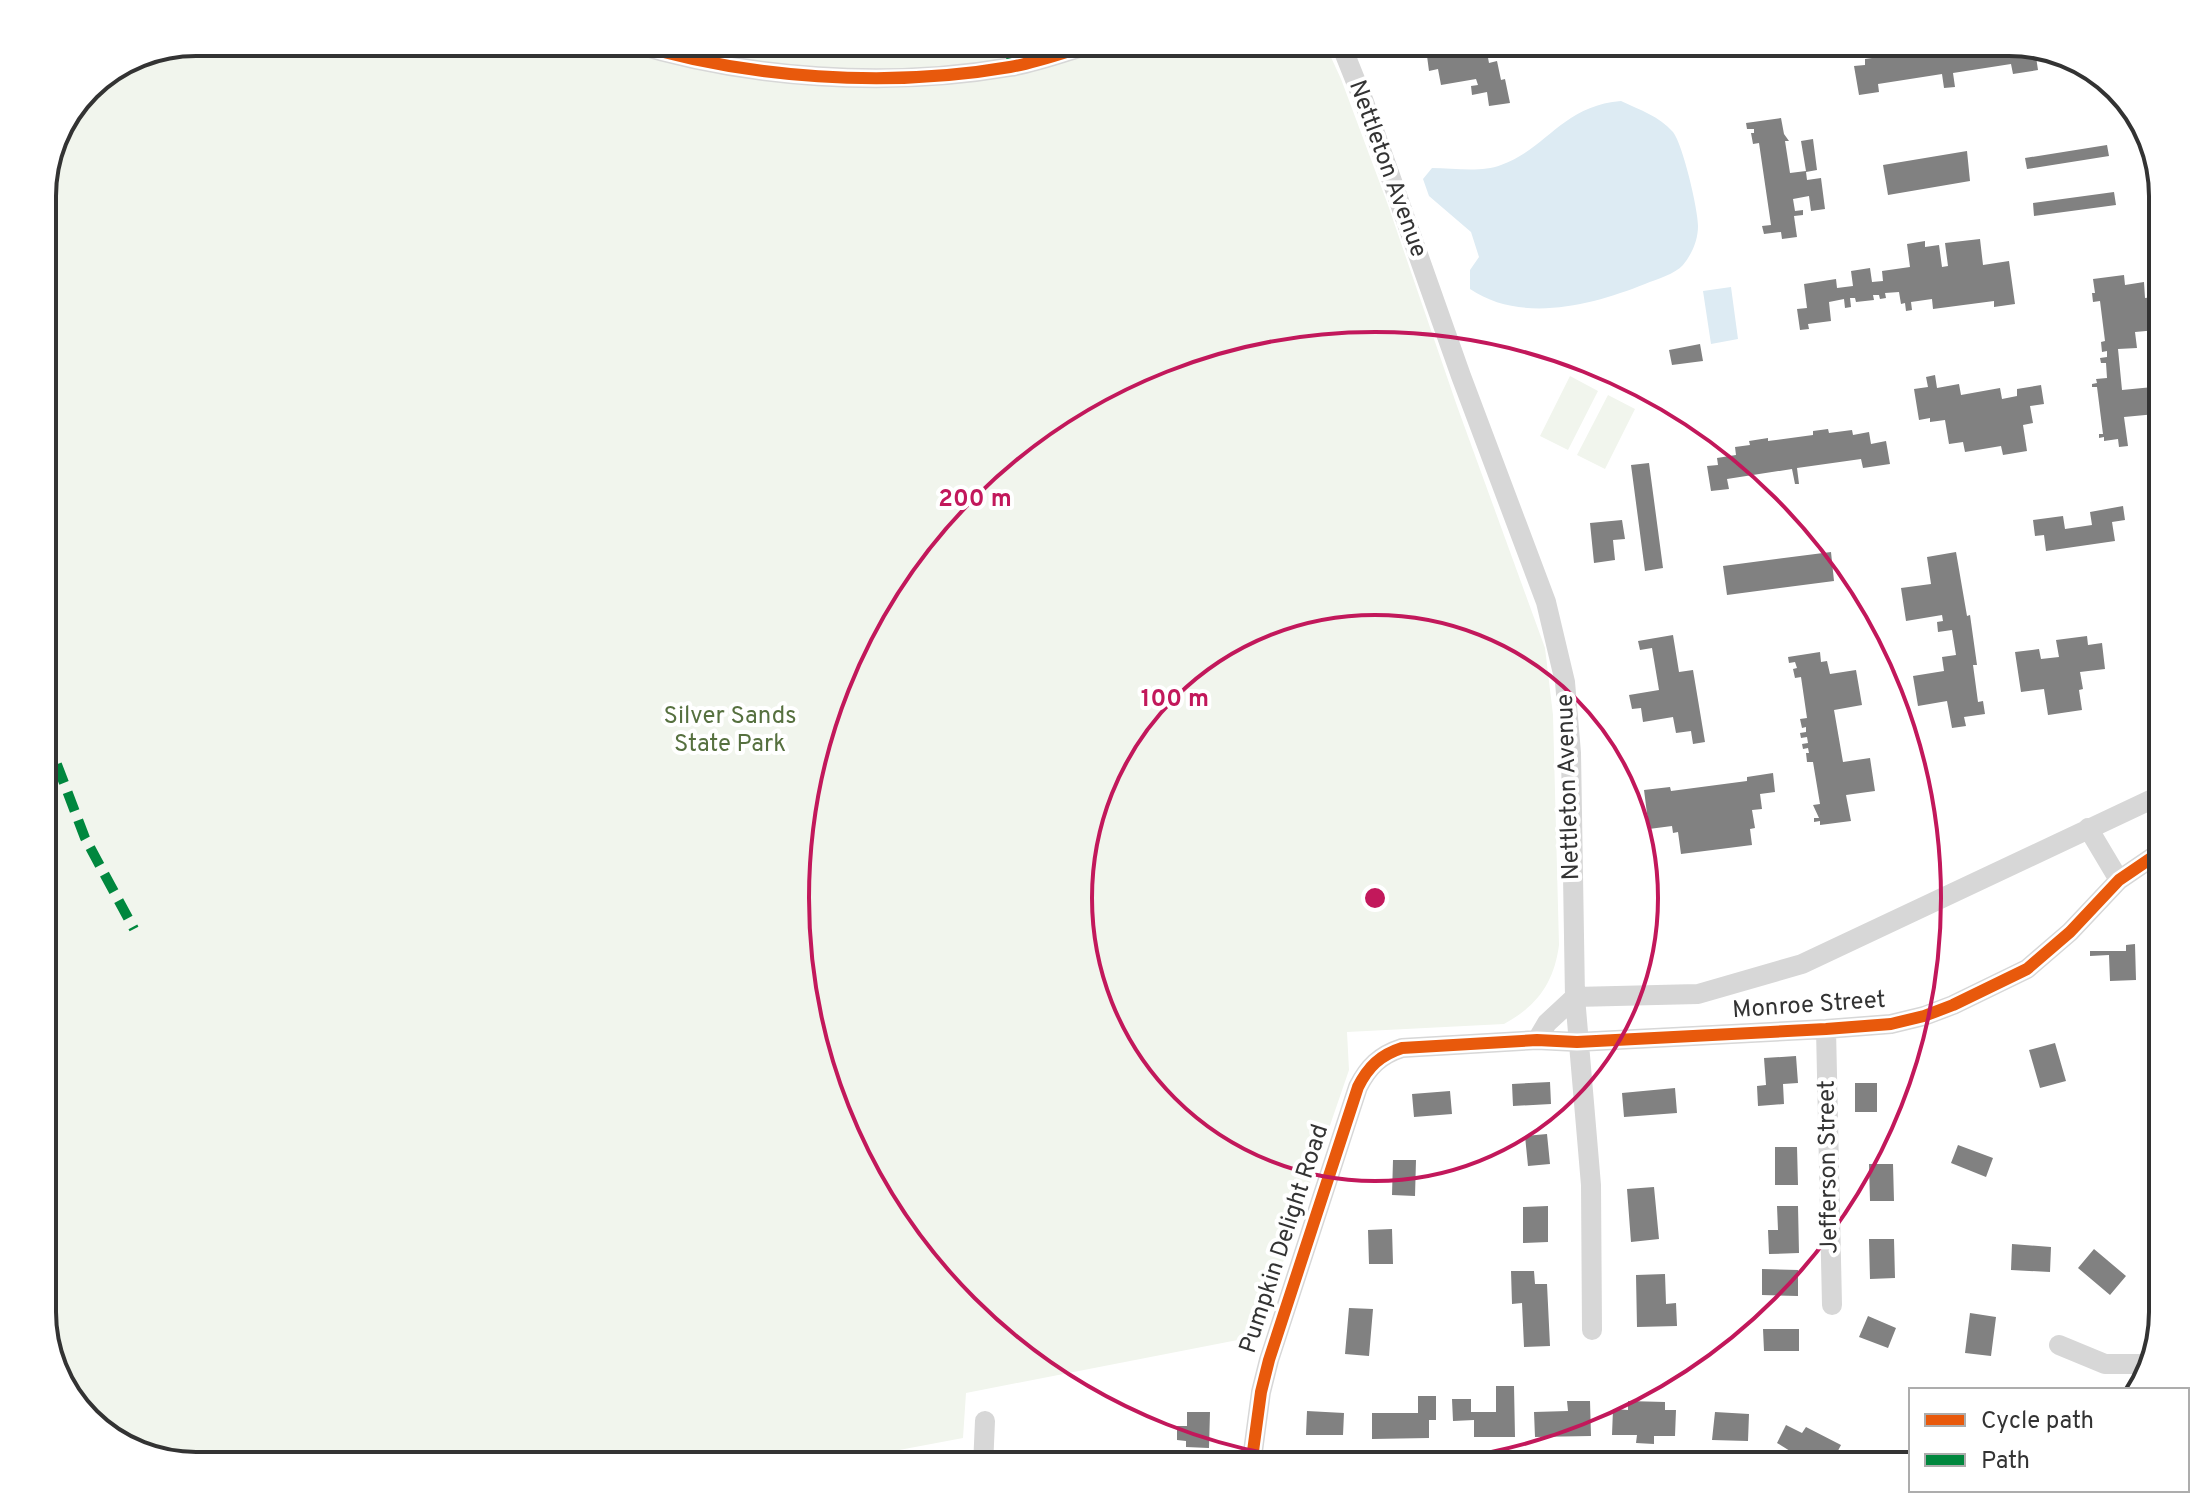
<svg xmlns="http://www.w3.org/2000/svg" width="2205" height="1508" font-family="Overpass,sans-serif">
<rect width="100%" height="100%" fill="#fff"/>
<path fill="#f1f5ed" d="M196 42H1324L1341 79 1388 205 1457 406 1545 648 1553 715 1559 945C1554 983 1537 1006 1504 1024L1347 1032 1349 1070 1280 1271 1276 1270 1253 1337 966 1393 963 1438 814 1466H196L110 1440 62 1389 42 1322V186L87 87 137 54Z
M1570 376 1598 391 1568 450 1540 436Z
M1608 395 1635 409 1605 469 1577 455Z"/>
<path fill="#ddebf3" d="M1621 101C1640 110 1659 116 1673 132 1683 145 1698 209 1698 226 1698 240 1692 254 1683 265 1675 274 1657 279 1645 284 1592 305 1522 324 1470 289V270L1479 257 1471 232 1429 196 1423 179 1432 168C1453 168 1481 173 1501 165 1548 148 1562 106 1621 101Z
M1731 287 1738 339 1711 344 1703 291Z"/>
<path fill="#818181" d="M1456 42H1485L1489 63 1497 61 1501 80 1505 79 1510 103 1489 106 1487 92 1472 95 1471 86 1478 85 1476 79 1441 85 1438 69 1429 71 1427 56 1434 55 1433 49 1457 45Z
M1918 42V44L1935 42H2009L2035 50 2038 70 2013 74 2011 64 1953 73 1955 87 1944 88 1942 74 1878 84 1879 92 1859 95 1854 66 1865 65V59L1886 56 1885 49 1900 47 1899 43Z
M1781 118 1784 134 1789 141H1785L1790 173 1806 171 1801 141 1813 139 1817 170 1806 172 1807 180 1821 178 1825 209 1811 211 1809 196 1793 199 1795 211 1803 210V215L1794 216 1797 237 1782 239 1781 232 1764 234 1762 226 1771 225 1759 143 1753 144 1751 133H1754V129H1747L1746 123Z
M2107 145 2109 156 2027 169 2025 158Z
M1967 151 1970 181 1888 195 1883 165Z
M2114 192 2116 205 2034 216 2033 203Z
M1980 239 1983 265 2009 261 2015 304 1994 307V301L1933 309 1932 299 1911 302 1912 310 1906 311 1905 303 1901 304 1899 292 1885 293 1886 298 1880 299 1879 295H1873L1874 300 1856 302 1855 298H1850L1851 307 1845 308 1844 299 1829 302 1831 321 1808 324 1809 329 1800 330 1797 309 1807 308 1804 284 1836 279 1837 288 1853 286 1851 271 1870 268 1872 282 1883 281 1882 271 1910 267 1907 244 1925 241V247L1939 245 1942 267 1948 266 1945 243Z
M2124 275 2125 285 2144 282 2145 298 2153 297 2157 330 2135 332 2137 348 2118 349 2122 390 2153 387 2156 414 2124 417 2128 446 2119 447 2118 439 2104 441V437L2099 438V434H2103L2097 387H2092V384L2097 383 2096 379 2107 378 2106 363H2101L2100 358 2107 357V351L2102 352 2101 342 2105 341 2100 301 2093 302 2092 293H2095L2093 279Z
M1700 344 1703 361 1672 365 1669 350Z
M1935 375 1937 388 1959 384 1961 395 2000 388 2002 399 2017 396V389L2041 385 2044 404 2030 406 2033 423 2023 425 2027 451 2003 455 2001 446 1965 452 1963 442 1949 444 1945 420 1930 422V418L1919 420 1914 389 1928 387 1926 377Z
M1828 429 1829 433 1852 430 1853 435 1869 432 1871 444 1886 441 1890 464 1863 468 1861 459 1797 468 1799 484H1795L1792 469 1727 479 1729 489 1711 491 1707 466 1718 465 1717 458 1736 455 1735 447 1750 445 1749 441 1768 438V441L1813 435V431Z
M1649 463 1663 568 1645 571 1631 465Z
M2123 506 2125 520 2112 522 2115 541 2046 551 2044 535 2035 536 2033 520 2063 516 2065 529 2092 525 2090 512Z
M1622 520 1625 539 1613 540 1615 560 1594 563 1590 523Z
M1831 552 1834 581 1727 595 1723 566Z
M1956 552 1967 616 1970 615 1977 665H1973L1978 702 1983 701 1985 714 1964 717 1966 726 1952 728 1947 701 1918 706 1913 676 1944 671 1942 657 1956 655 1952 630 1938 632 1937 622 1943 621 1942 615 1906 621 1901 588 1931 584 1927 557Z
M2163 608V652H2160V648L2155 649 2154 645 2159 644 2155 629H2160L2158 609Z
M1673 635 1679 672 1693 670 1705 742 1693 744 1691 731 1676 733 1673 717 1643 722 1641 708 1632 709 1629 695 1659 690 1652 648 1640 650 1638 641Z
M2087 636 2088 645 2102 643 2105 669 2080 672 2083 689 2079 690 2082 710 2048 715 2044 689 2021 692 2015 652 2039 649 2041 659 2059 657 2056 640Z
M1820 652 1821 662 1827 661 1830 674 1856 670 1862 705 1834 710 1843 762 1870 758 1875 791 1846 795 1851 821 1820 825V821L1814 822V818H1819L1813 805 1820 804 1813 762H1807L1806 753H1809L1808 748 1803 749 1802 744 1808 743 1807 737 1801 738 1800 733 1806 732V727L1802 728 1800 719 1807 718 1801 677 1795 678 1793 669 1797 668 1795 662 1789 663 1788 657Z
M1773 773 1775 792 1760 794 1762 809 1752 810 1755 828 1750 829 1752 845 1681 854 1678 832 1673 833 1672 826 1649 829 1644 790 1670 787 1671 791 1747 781V777Z
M2135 944 2136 980 2110 981 2109 955 2090 956V951H2126V945Z
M2055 1043 2066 1081 2040 1088 2029 1050Z
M1796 1056 1798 1083 1783 1084 1784 1104 1758 1106 1757 1086 1766 1085 1764 1058Z
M1550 1082 1551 1104 1513 1106 1512 1084Z
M1855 1083H1877V1112H1855Z
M1675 1088 1677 1113 1624 1117 1622 1093Z
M1450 1091 1452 1114 1414 1117 1412 1094Z
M1547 1134 1550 1164 1528 1166 1525 1136Z
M1958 1145 1993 1158 1986 1177 1951 1163Z
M1775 1147H1797L1798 1185H1775Z
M1393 1160H1416L1415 1196 1392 1195Z
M1869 1164H1893L1894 1201H1870Z
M1654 1187 1659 1239 1631 1242 1627 1189Z
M1548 1206V1242L1523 1243V1207Z
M1777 1206H1798L1799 1253 1769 1254 1768 1230H1778Z
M1392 1229 1393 1264H1369L1368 1230Z
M1869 1239H1894L1895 1278 1870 1279Z
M2012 1244 2051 1247 2050 1272 2011 1270Z
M2094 1249 2126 1276 2110 1295 2078 1268Z
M1762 1269 1798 1270V1296L1762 1295Z
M1511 1271H1534L1535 1284H1547L1550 1346 1524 1347 1522 1303 1512 1304Z
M1665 1274 1666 1304 1676 1303 1677 1326 1637 1327 1636 1275Z
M2147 1292H2163L2162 1316 2148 1317Z
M1349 1308 1373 1309 1369 1356 1345 1354Z
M1970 1313 1996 1317 1991 1356 1965 1353Z
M1868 1316 1896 1328 1888 1348 1859 1337Z
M1763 1329H1799V1351H1764Z
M1496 1386H1514L1515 1437H1474V1420L1453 1421 1452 1399H1471V1412H1496Z
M1418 1396H1436V1420H1429V1438L1372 1439V1413H1418Z
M1567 1401H1590L1591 1436 1535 1437 1534 1412 1568 1411Z
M1628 1401 1665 1402V1410H1676L1675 1436H1654V1444L1636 1443 1637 1435H1612L1613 1409 1628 1410Z
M1307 1411 1344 1413 1343 1435H1306Z
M1187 1412H1210L1209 1448 1186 1447V1441L1177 1440V1426H1187Z
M1715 1412 1749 1414 1748 1441 1712 1440Z
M1786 1425 1802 1433 1806 1427 1841 1445 1830 1466H1814L1777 1443Z
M1033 1455 1057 1457 1056 1466H1032Z"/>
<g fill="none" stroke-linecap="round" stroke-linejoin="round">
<path stroke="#d7d7d7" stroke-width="20" d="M629 42C746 79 889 88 1010 67 1040 62 1070 50 1099 42
M1340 42 1364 102 1461 376 1546 602 1565 682 1571 753 1575 997 1591 1185 1592 1330
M2088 828 2119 880
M1826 1029 1832 1305
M1537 1040 1547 1023 1575 997 1698 994 1802 964 2163 794
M2059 1345 2105 1364H2147
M983 1466 985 1421
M1251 1466 1261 1392 1269 1360 1358 1087C1368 1067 1380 1055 1402 1048L1537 1040 1577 1042 1826 1029 1891 1024 1924 1016 1953 1005 2027 969 2070 932 2119 880 2163 850"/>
<path stroke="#00873e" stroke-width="10" stroke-dasharray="20 10" stroke-linecap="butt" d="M1010 42 1012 67
M42 622 50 623 53 754 85 838 134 929"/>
<g stroke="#fff" stroke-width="17">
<path id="cycleway" d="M629 42C746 79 889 88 1010 67 1040 62 1070 50 1099 42
M1251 1466 1261 1392 1269 1360 1358 1087C1368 1067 1380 1055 1402 1048L1537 1040 1577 1042 1826 1029 1891 1024 1924 1016 1953 1005 2027 969 2070 932 2119 880 2163 850"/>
</g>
<use href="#cycleway" stroke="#e8590c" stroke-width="12"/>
</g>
<g fill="none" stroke="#c2185b" stroke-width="4">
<circle cx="1375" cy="898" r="283"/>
<circle cx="1375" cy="898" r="566"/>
</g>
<g text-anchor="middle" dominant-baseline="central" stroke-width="8" stroke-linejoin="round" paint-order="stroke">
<g font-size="24" fill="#333" stroke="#fff">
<text transform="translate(1387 169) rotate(70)">Nettleton Avenue</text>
<text transform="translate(1569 787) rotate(-92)">Nettleton Avenue</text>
<text transform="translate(1809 1006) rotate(-4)">Monroe Street</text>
<text transform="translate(1829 1167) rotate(-91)">Jefferson Street</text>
<text transform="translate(1285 1239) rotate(-72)">Pumpkin Delight Road</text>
</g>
<g font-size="24" fill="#56703f" stroke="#fff">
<text x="730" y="717">Silver Sands<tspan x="730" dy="28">State Park</tspan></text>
</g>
</g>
<path d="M0 0H2205V1508H0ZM196 56H2009A140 140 0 0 1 2149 196V1312A140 140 0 0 1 2009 1452H196A140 140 0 0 1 56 1312V196A140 140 0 0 1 196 56Z" fill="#fff" fill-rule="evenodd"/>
<path fill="none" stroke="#333" stroke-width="4" d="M196 56H2009A140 140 0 0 1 2149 196V1312A140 140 0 0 1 2009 1452H196A140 140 0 0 1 56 1312V196A140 140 0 0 1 196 56Z"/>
<circle cx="1375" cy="898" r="12" fill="#c2185b" stroke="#fff" stroke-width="4"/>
<g font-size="24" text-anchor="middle" font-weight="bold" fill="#c2185b" stroke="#fff" stroke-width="8" stroke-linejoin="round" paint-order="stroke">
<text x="975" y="506">200 m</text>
<text x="1175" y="706">100 m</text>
</g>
<rect x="1909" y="1388" width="280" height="104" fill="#ffffff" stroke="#adadad" stroke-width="2"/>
<rect x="1925" y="1414" width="40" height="12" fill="#e8590c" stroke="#adadad" stroke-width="2"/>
<text x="1981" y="1428" font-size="24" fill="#333333">Cycle path</text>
<rect x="1925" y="1454" width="40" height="12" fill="#00873e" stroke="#adadad" stroke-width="2"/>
<text x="1981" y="1468" font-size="24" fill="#333333">Path</text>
</svg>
